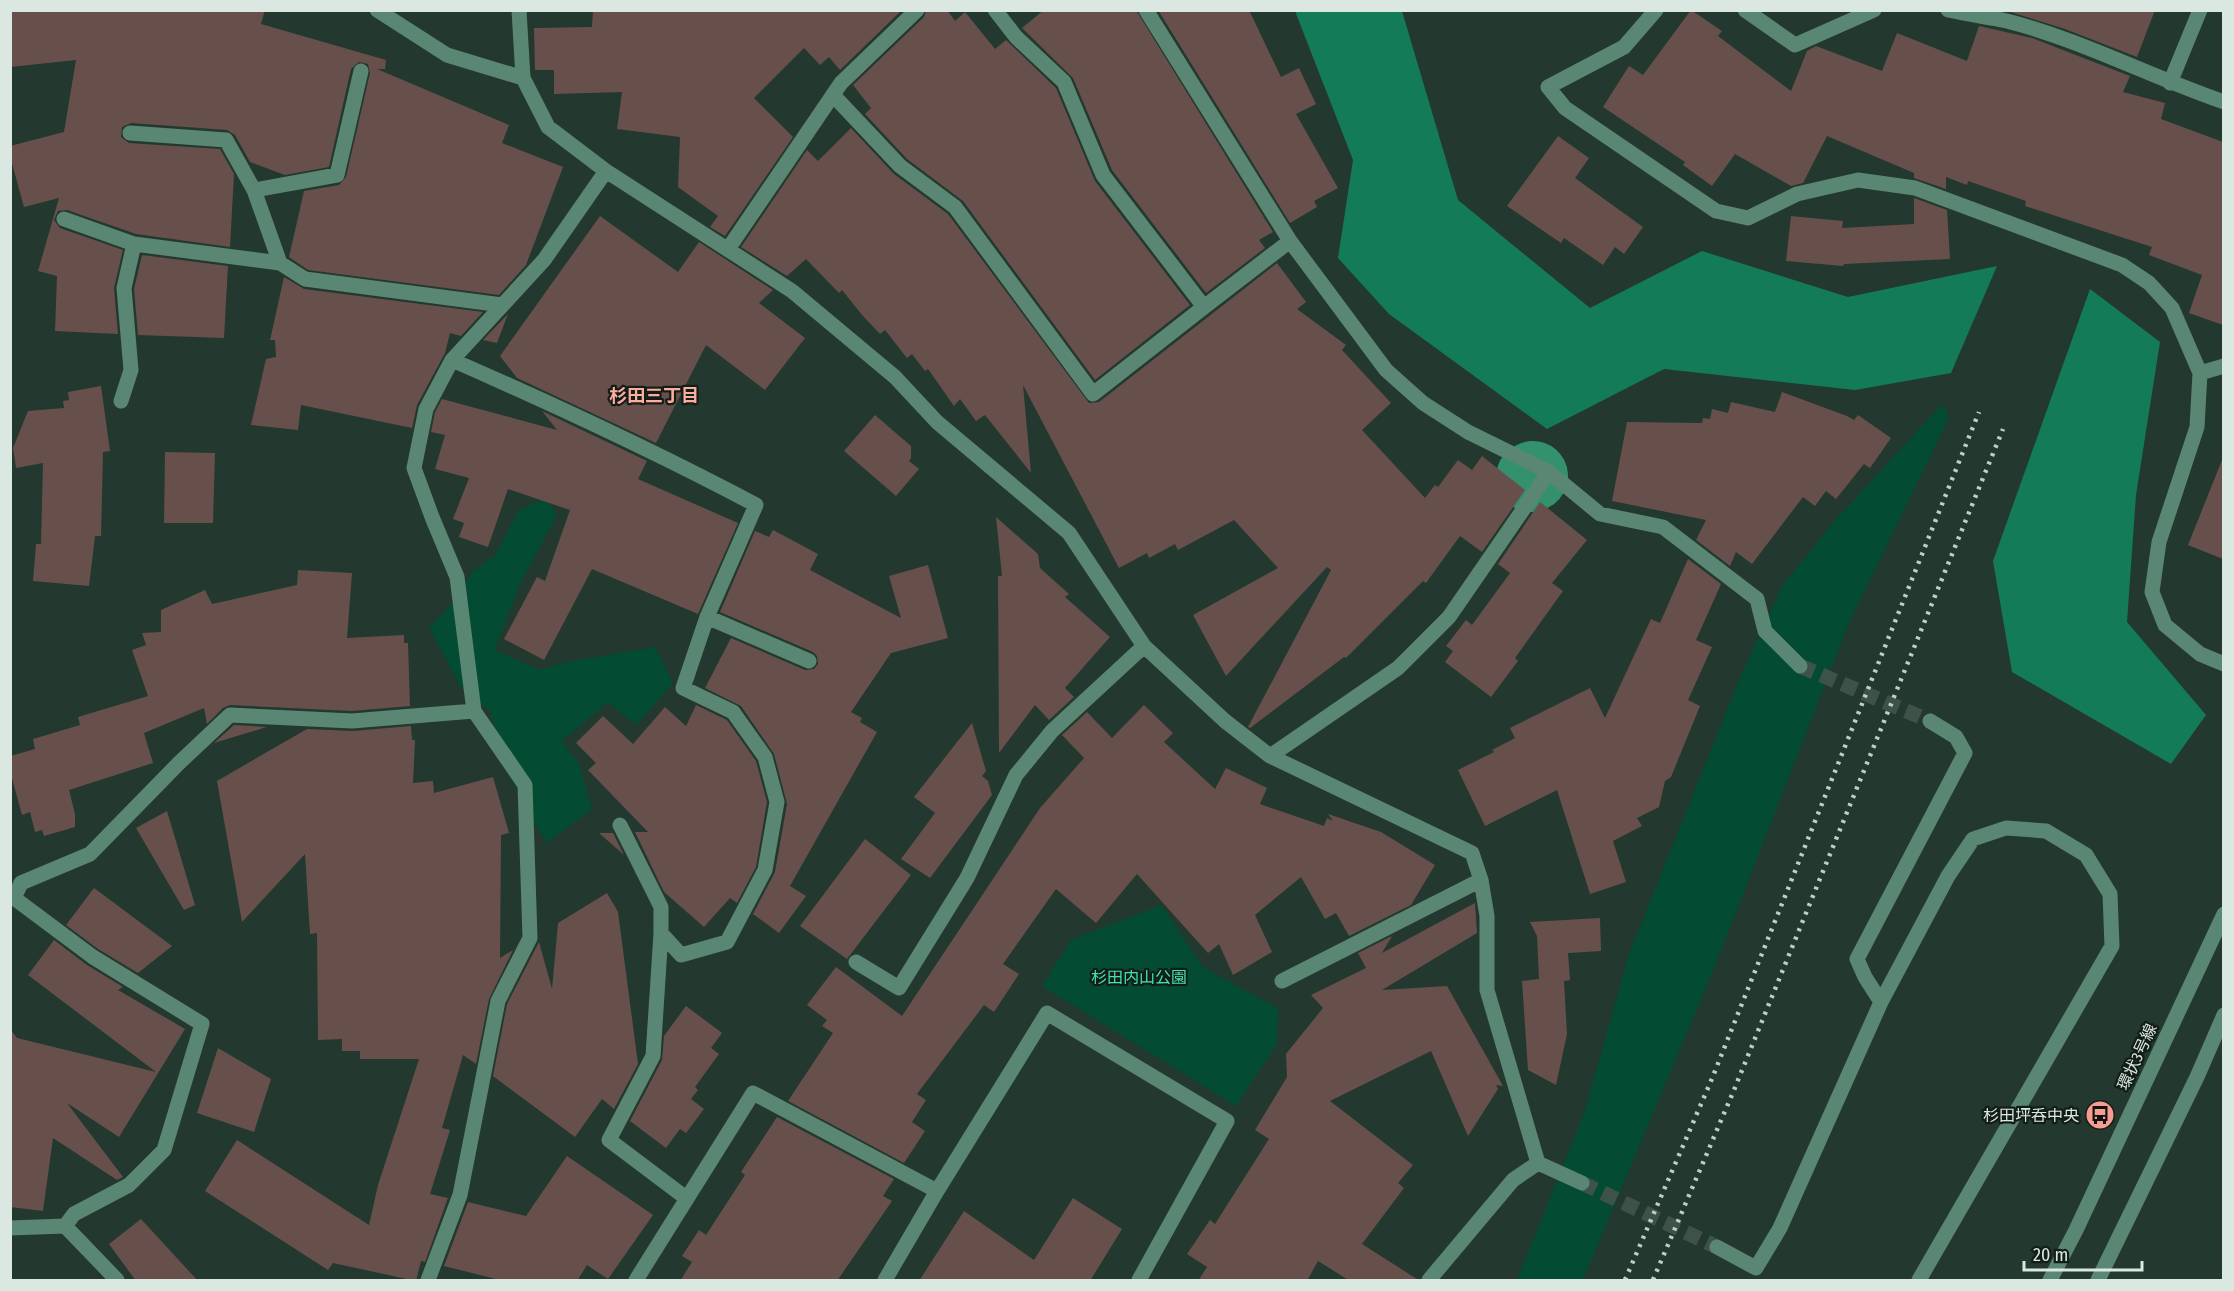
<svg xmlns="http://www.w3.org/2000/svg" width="2234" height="1291" font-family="'Fira Sans Condensed','Noto Sans JP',sans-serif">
<rect width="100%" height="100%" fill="#23382e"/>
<path fill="#044b34" d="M1943 403 1949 418 1849 623 1717 961 1583 1280H1517L1585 1110 1629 954 1738 682 1782 586 1837 518Z
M545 498 557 515 519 586 495 650 540 670 566 662 655 647 673 683 636 725 608 702 562 741 579 764 592 809 547 843 531 818 507 770 490 711 460 686 429 628 449 607 473 571 495 555 518 511Z
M1161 905 1204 968 1278 1008 1277 1044 1236 1106 1042 986 1071 940Z"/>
<path fill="#147b59" d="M1295 11H1402L1458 200 1590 308 1702 251 1848 297 1997 266 1951 373 1855 390 1664 369 1547 429 1389 314 1338 258 1353 160Z
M2090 289 2160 342 2136 495 2127 622 2206 715 2171 764 2012 672 1993 561Z"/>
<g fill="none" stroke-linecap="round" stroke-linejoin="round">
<path stroke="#33916e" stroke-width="70" d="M1531 477 1533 476"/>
</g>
<path fill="#67504b" d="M10 10H265L261 24 386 60 385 69H377L509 125 502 143 563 167 526 265 499 295 308 270 289 257 304 191 339 185 346 177 370 73 368 64 359 62 351 69 329 167 285 175 250 162 235 135 227 130 131 123 122 127 121 137 129 143 220 149 234 174 230 247 136 234 67 210 58 211 54 220 60 228 123 250 114 288 118 334 55 331 57 276 38 271 59 198 24 207 10 156V146L64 132 76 60 10 67Z
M593 10H902L840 70 829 57 820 65 804 48 754 98 793 137 725 236 710 227 718 216 678 187 680 137 617 129 622 92 554 94V70H535L534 28 592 27Z
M926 10H947L955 21 965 12 995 49 1006 40 1056 88 1095 181 1190 305 1095 380 963 201 907 159 865 114 871 108 853 85 924 17Z
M1044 10H1136L1273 232 1259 240 1265 248 1206 293 1112 170 1073 78 1022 28Z
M1158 10H1249L1281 77 1299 68 1316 104 1296 114 1338 188 1314 201 1317 207 1290 223Z
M1691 10 1722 31 1718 36 1791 91 1807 51 1816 46 1882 71 1897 33 1967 61 1979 26 2032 38 2130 76 2123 92 2165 103 2161 119 2223 142V325L2189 313 2202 275 2149 255 2152 247 2025 206 2026 201 1968 181 1967 185 1946 177V189L1914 178V173L1827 136 1803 183 1791 186 1735 154 1712 186 1683 165 1685 162 1603 107 1629 66 1643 75Z
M2004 10H2155L2137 57 2065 29Z
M851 128 894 174 948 214 1089 403 1099 402 1277 263 1306 302 1297 309 1346 345 1342 350 1391 403 1362 430 1425 498 1435 485 1438 487 1458 460 1472 470 1482 456 1525 490 1482 552 1460 536 1426 583 1423 581 1346 658 1344 657 1250 728 1248 727 1331 570 1327 567 1226 676 1193 615 1278 568 1234 520 1178 550 1175 544 1149 558 1147 553 1119 568 1023 385 1031 473 985 415 976 421 960 399 954 406 928 369 925 371 912 354 907 358 885 330 880 334 863 316 842 290 839 293 806 259 787 276 741 247 807 150 818 161Z
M1558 136 1589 158 1575 178 1643 227 1624 254 1615 247 1603 265 1564 238 1561 243 1507 206Z
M1914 198 1947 210 1950 259 1844 264 1843 266 1786 261 1791 216 1843 221 1842 228 1914 224Z
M600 216 678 272 699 242 773 290 759 303 805 338 765 390 706 345 656 443 517 378 500 356Z
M142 255 228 266 224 338 138 335 134 289Z
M284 277 304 289 483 312 461 336 450 333 445 353 417 405 412 428 301 405 298 430 251 425 266 359 276 357 275 340H270Z
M508 314 497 343 483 340Z
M101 386 110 451 103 452 101 536H95L89 586 33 581 36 544H41L43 463 16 468 13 448 28 411 64 408 63 401 69 400 68 392Z
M1782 392 1847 416 1854 420 1858 415 1891 438 1870 468 1864 464 1836 499 1826 491 1815 506 1803 497 1752 564 1736 552 1730 566 1696 540 1706 520 1612 501 1627 422 1702 423 1703 418 1710 419 1712 409 1728 413 1731 402 1775 412Z
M442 399 557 430 542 411 647 461 638 479 738 523 698 614 592 569 544 660 504 639 537 577 545 581 570 510 508 489 488 547 459 537 464 523 453 519 469 478 435 469 445 435 431 432 435 412Z
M875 415 911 446V458L909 461 919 469 896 496 844 451Z
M165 452 215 453 213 523H164Z
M2222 460H2223V559L2188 545Z
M1540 502 1587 540 1552 583 1563 591 1515 658 1518 661 1491 697 1445 662 1453 651 1446 646 1466 620 1472 625 1510 573 1498 564Z
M996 517 1038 554 1040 568 1069 594 1065 597 1110 637 1065 688 1074 697 1049 720 1035 705 999 753 998 576H1002Z
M773 530 818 554 810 570 901 618 889 576 928 565 948 638 891 653 851 712 862 718 860 722 877 732 790 886 806 896 779 933 753 914 775 872 787 804 774 754 741 706 705 688 731 638 805 670 814 669 818 664 817 656 813 652 720 612 755 531 769 537Z
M1688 559 1721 584 1696 640 1712 647 1688 700 1700 706 1671 777 1665 781 1659 807 1637 818 1642 826 1613 841 1626 882 1590 894 1557 790 1485 826 1458 770 1494 752 1492 750 1515 738 1510 728 1590 688 1605 718 1651 619 1660 623Z
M298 570 352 573 347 638 404 635V643H408L410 706 352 711 230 705 223 708 207 724 204 708 144 733 153 763 69 790 75 814V827L44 836 42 830 35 832 30 812 22 815 10 771V756L35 749 33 739 80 725 78 717 148 696 132 650 146 645 142 633 161 632V610L205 590 212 604 297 585Z
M696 705 727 720 756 761 767 802 756 867 737 903 730 898 704 927 664 892 635 832H648L588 770 596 763 576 743 603 716 633 744 665 707 686 726Z
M1144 705 1173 733 1164 742 1215 789 1226 768 1267 788 1260 804 1324 826 1327 818 1333 821 1328 814 1381 832 1435 865 1411 905 1349 936 1336 913 1325 919 1301 877 1255 915 1272 952 1233 975 1219 944 1208 953 1137 874 1096 923 1056 889 1003 964 1019 974 994 1012 984 1005 917 1094 926 1100 912 1122 925 1131 904 1163 788 1101 833 1033 822 1026 827 1020 807 1005 836 967 902 1016 1040 808 1084 758 1062 735 1087 712 1112 738Z
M972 723 986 771 982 776 988 781 992 795 930 878 901 859 935 813 914 797Z
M234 725 267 727 214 743Z
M411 726 412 740H415L413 783 433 781 434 793 493 777 509 833 501 835 500 958 513 950 489 999 476 1064 463 1055 442 1128 450 1130 430 1194 448 1198 425 1262 421 1261 416 1281 333 1263 328 1270 205 1191 237 1140 369 1225 378 1185 419 1059H360V1051H342V1039L318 1040 317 933 310 934 305 854 242 922 217 781 307 729 353 731Z
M167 811 195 905 184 910 136 828Z
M599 833H613L624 855Z
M865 839 911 875 847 959 800 926Z
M94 888 172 946 138 973 98 949 66 925Z
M607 893 618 912 638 1064 614 1109 602 1099 575 1137 493 1076 507 1004 539 942 552 989 558 923Z
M1475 903 1477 933 1382 990 1447 986 1503 1086 1496 1085 1498 1089 1468 1136 1431 1051 1330 1101 1413 1165 1398 1183 1404 1188 1362 1244 1420 1281H1350L1318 1261 1307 1281H1198L1207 1267 1187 1254 1210 1220 1215 1224 1269 1139 1255 1130 1287 1077 1286 1054 1323 1008 1311 995 1366 968 1358 953 1392 936 1382 953Z
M1600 918 1601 951 1568 953 1570 980 1564 981 1567 1034 1556 1085 1528 1070 1522 981 1539 979 1537 936 1530 922Z
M54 940 87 965 123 987 118 990 185 1029 119 1137 67 1103 123 1177 117 1180 53 1138 43 1211 10 1207V1029L17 1038 156 1072 28 975Z
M686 1006 722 1033 711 1048 719 1054 695 1087 698 1090 691 1099 704 1109 686 1133 680 1129 666 1148 630 1121 662 1060 664 1036Z
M218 1048 271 1079 254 1132 197 1113Z
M777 1117 894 1179 883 1196 892 1201 837 1281H680L692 1262 682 1256 699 1230 706 1235 745 1175 741 1172Z
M567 1156 653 1215 608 1279 587 1265 577 1281H504L444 1266 468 1202 526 1216Z
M1073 1198 1122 1229 1090 1281H919L964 1211 1034 1260Z
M141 1219 198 1281H136L109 1244Z"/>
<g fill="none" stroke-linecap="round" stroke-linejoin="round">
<path stroke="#3f5249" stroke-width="15" stroke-dasharray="15 8" stroke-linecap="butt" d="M1800 666 1930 721
M1582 1183 1717 1247"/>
<path stroke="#5a8773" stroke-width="15" d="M377 10 447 55 523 78 548 127 606 171 792 291 895 377 937 422 1069 533 1144 646 1225 721 1270 756 1472 853 1481 880 1487 916V990L1538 1163
M519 10 523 78
M1146 10 1290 241 1386 370 1423 403 1468 432 1549 472 1600 514 1663 527 1757 599 1765 631 1800 666
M1656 10 1624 47 1548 87 1565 108 1716 211 1748 218 1797 194 1858 180 1915 188 2122 265 2149 283 2172 308 2200 373 2197 427 2159 542 2152 592 2165 625 2200 654 2224 664
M1745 10 1795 45 1874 10
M1948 10C1967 14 1988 17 2007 21 2081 40 2151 77 2224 102
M2170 83 2200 10
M833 95 900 166 955 207 1093 394 1204 307 1103 175 1064 82 1016 37 995 10
M130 133 226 140 254 190
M64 219 134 244 280 263 254 190 337 175 361 71
M728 249 841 83 917 10
M280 263 305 279 502 305
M1204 307 1290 241
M452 360C555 405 656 452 756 505L707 617 683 688 733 712 765 757 777 802 765 870 727 942 681 955 661 933
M2200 373 2224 366
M121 401 131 370 124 288 134 244
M707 617 809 661
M1270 756 1398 668 1449 617 1549 472
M620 825 661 907V933L653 1056 609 1140 686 1198
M856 962 899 988 967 878 1016 775 1052 731 1144 646
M1282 981 1481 880
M1881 1002 1865 977 1857 959 1965 753 1956 737 1930 721
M65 1226 74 1214 129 1185 164 1150 202 1024 93 957 14 898 21 883 90 854 179 763 230 715 352 721 474 711 457 577 432 517 414 468 426 409 452 360 544 260 606 171
M10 1228 65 1226 117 1280
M1717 1247 1756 1268 1780 1228 1881 1002 1948 876 1973 839 2006 828 2046 831 2086 855 2110 894 2112 946 1919 1280
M428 1280 460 1195 498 1001 530 938 525 785 474 711
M636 1280 753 1093 937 1191
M885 1280 937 1191 1047 1013 1227 1121 1139 1280
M1429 1280 1513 1180 1538 1163 1582 1183
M2050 1280 2076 1230 2224 914
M2098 1280 2197 1077 2224 1015"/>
<path stroke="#c0cec7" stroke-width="4.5" stroke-dasharray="3 6" stroke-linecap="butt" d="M1625 1280 1711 1081 1979 412
M1653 1280 1734 1090 2003 429"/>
</g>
<defs>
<g id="bus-disc" transform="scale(1.5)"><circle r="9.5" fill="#f59d8e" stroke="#131d18"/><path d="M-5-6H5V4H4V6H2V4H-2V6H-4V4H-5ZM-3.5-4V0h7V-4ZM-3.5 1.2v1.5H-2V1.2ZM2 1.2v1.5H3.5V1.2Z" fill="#111"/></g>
</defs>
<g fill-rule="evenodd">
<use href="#bus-disc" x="2100" y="1115"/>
</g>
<g text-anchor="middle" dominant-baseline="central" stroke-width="4.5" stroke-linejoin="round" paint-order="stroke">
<g font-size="16" fill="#3de7ac" stroke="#131d18">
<text x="1139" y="977">杉田内山公園</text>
</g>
<g font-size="16" fill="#dbe8e2" stroke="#131d18">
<text transform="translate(2137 1057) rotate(-65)">環状3号線</text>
</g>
<g font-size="16" fill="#dbe8e2" stroke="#131d18" text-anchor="end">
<text x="2079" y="1115">杉田坪呑中央</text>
</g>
<g font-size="18" font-weight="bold" fill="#feac9e" stroke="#131d18">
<text x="654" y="396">杉田三丁目</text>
</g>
</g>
<rect width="2234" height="1291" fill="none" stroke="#dbe8e2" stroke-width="24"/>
<path d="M2024 1261v9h118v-9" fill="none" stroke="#dbe8e2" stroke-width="3"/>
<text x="2033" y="1261" font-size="18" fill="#dbe8e2" stroke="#131d18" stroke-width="4.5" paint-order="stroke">20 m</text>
</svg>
